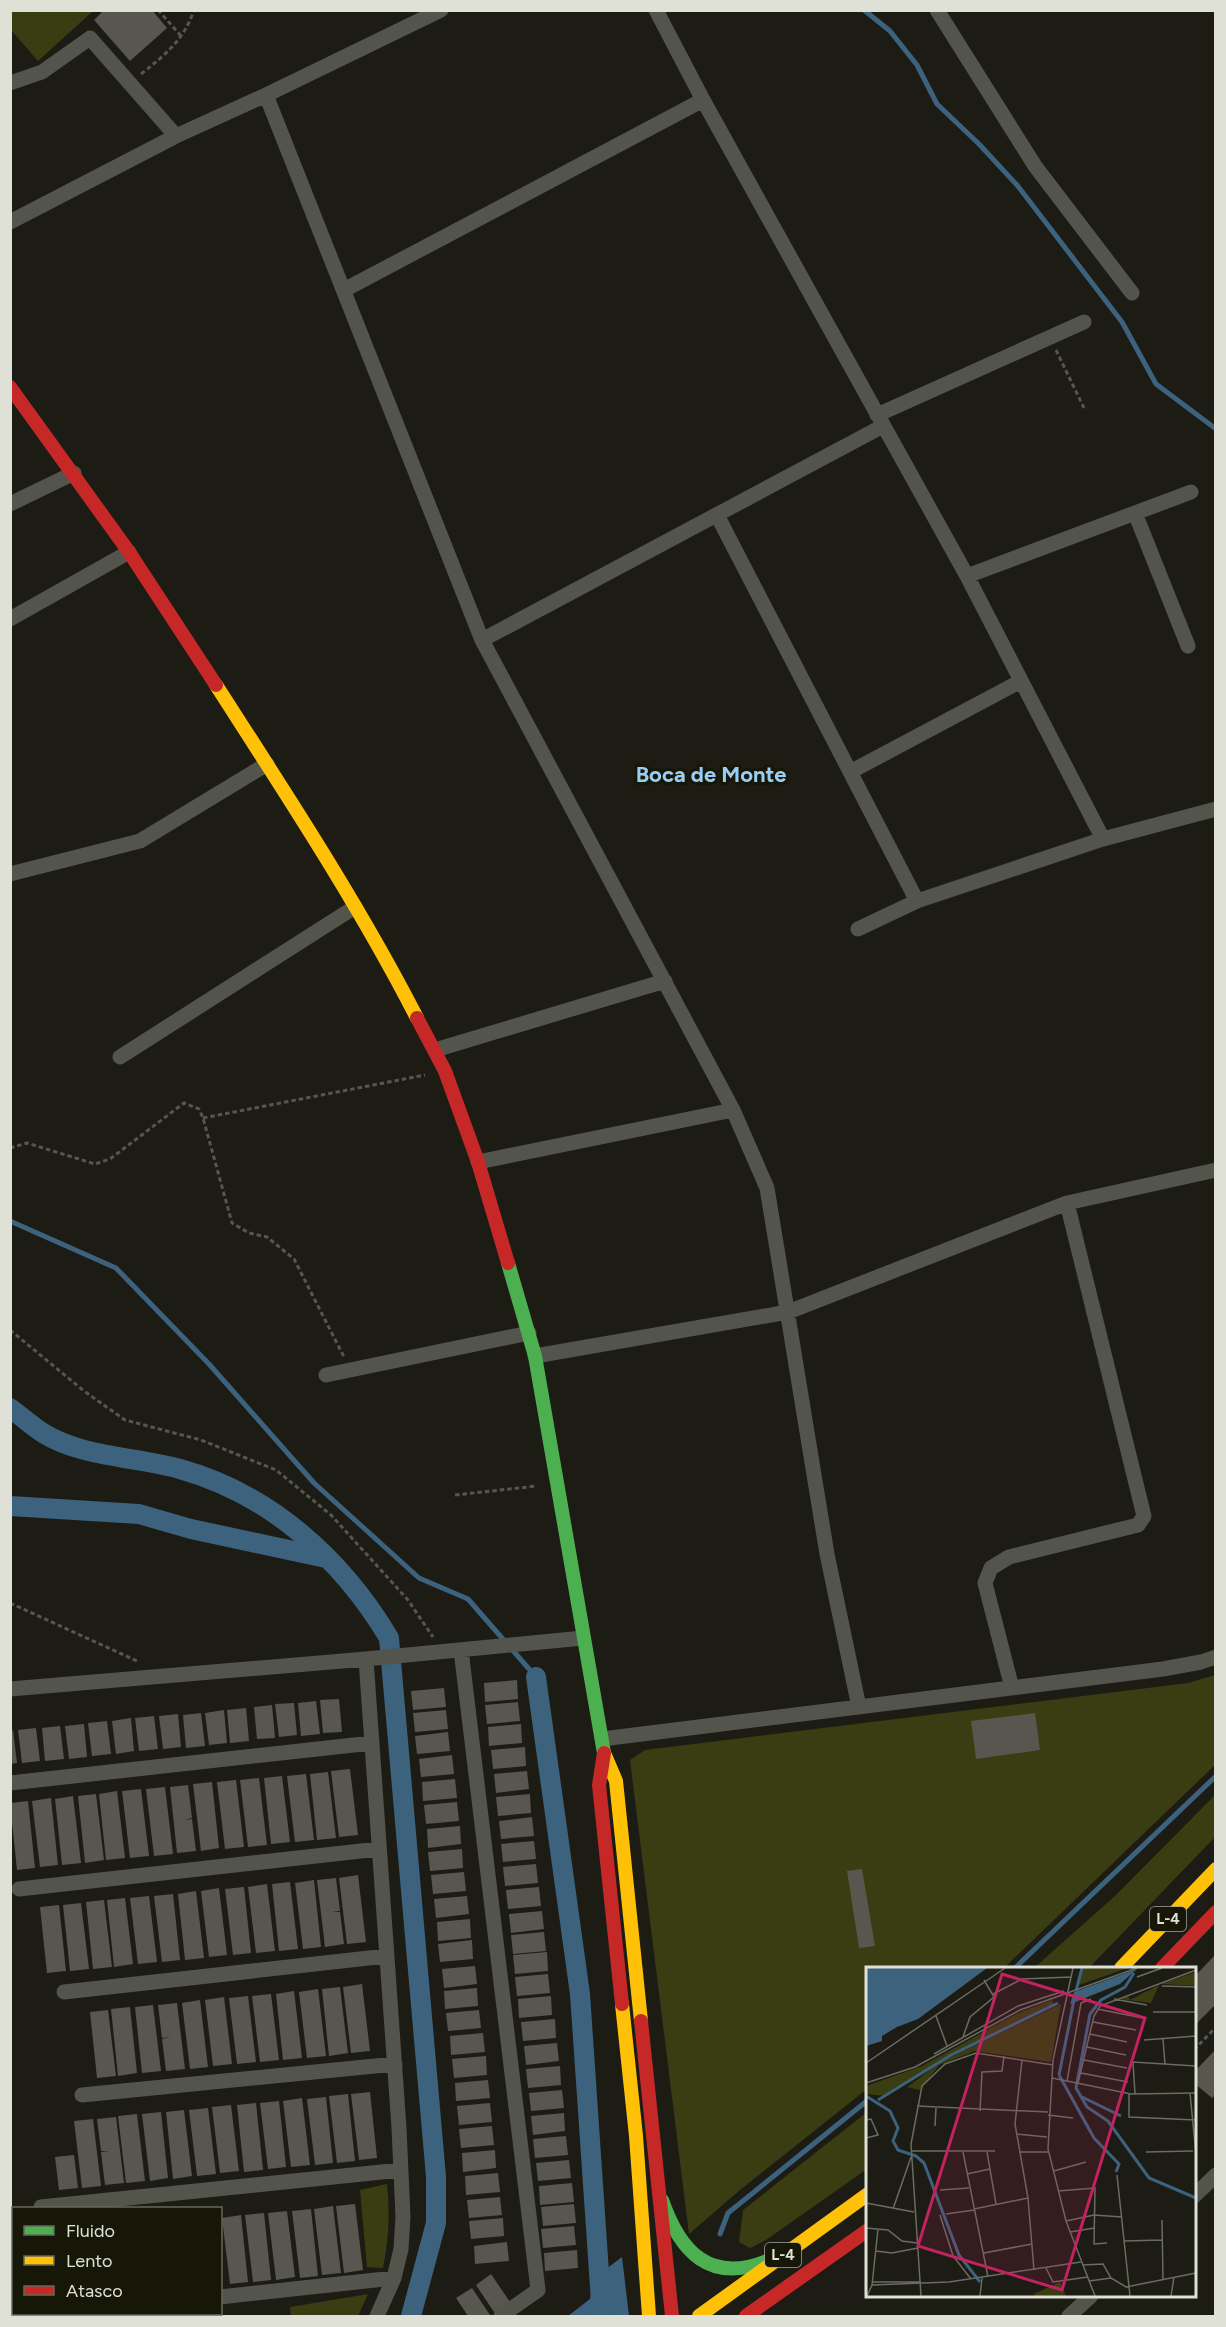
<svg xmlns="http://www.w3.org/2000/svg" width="1226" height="2327" font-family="Figtree,sans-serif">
<rect width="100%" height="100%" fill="#1c1c14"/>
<path fill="#3a3c11" d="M10 11 11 10 93 11 38 61 11 30Z
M1215 1675V1765L1004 1968H868L867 2089 740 2190 689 2234 630 1760 645 1750 1188 1683Z
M1215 1795V1837L1089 1968H1034L1116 1895Z
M867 2112V2169L766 2240 750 2248 739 2242 743 2210Z
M387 2184C390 2215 389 2238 383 2268L367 2267 360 2190Z
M368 2294 358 2316H291L290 2307Z"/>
<path fill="#3c627e" d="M622 2257 629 2316H568L590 2299 594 2278Z"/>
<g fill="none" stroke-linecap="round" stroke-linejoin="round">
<path stroke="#3c627e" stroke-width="5" d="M864 10 890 31 917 65 937 104 979 144 1017 185 1122 322 1156 384 1216 429
M10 1221 116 1268 209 1364 314 1483 419 1578 468 1599 536 1677
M1015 1968 1216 1776
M720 2234 728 2213 868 2100"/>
<path stroke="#3c627e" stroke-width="20" d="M10 1408C21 1416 32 1426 43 1433 81 1457 137 1457 180 1469 270 1494 342 1559 389 1638L436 2177V2223L411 2316
M10 1506 139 1514 191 1529 326 1558
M536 1677 580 1994 602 2316"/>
</g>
<path fill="#575750" d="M104 10H152L167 28 130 61 94 20Z
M517 1680 518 1699 485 1702 484 1683Z
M444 1688 446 1707 413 1710 411 1691Z
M339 1699 342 1732 323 1733 320 1700Z
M316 1701 320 1734 301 1736 298 1703Z
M518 1702 520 1721 487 1724 485 1705Z
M294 1703 297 1735 279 1737 275 1704Z
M272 1705 275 1738 257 1739 254 1707Z
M246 1708 249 1741 230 1743 227 1710Z
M224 1710 227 1743 209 1745 205 1713Z
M446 1710 448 1729 415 1732 413 1713Z
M201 1713 205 1746 186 1748 183 1715Z
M1035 1713 1040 1750 976 1759 971 1721Z
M178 1714 181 1747 163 1749 159 1716Z
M154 1716 158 1749 139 1751 135 1718Z
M131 1718 134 1751 116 1754 112 1721Z
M107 1721 111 1754 92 1756 88 1723Z
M84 1724 87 1757 69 1759 65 1726Z
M521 1724 522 1743 489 1746 488 1727Z
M60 1726 64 1759 45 1761 42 1728Z
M36 1728 40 1761 22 1763 18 1730Z
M13 1730 17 1763 10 1764V1731Z
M448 1732 450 1751 417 1754 415 1736Z
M525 1747 526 1766 493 1769 491 1750Z
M452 1755 454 1774 421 1777 419 1759Z
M350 1769 358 1835 339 1837 331 1771Z
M527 1771 529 1789 496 1793 494 1774Z
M328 1772 336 1838 317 1840 310 1774Z
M306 1774 314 1840 295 1842 287 1776Z
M282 1776 290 1842 271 1844 264 1778Z
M259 1778 267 1845 248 1847 240 1780Z
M455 1779 457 1798 423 1801 422 1782Z
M236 1780 244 1847 225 1849 217 1782Z
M212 1782 219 1848 201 1851 193 1784Z
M188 1785 192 1818 184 1820 192 1819 196 1851 177 1853 170 1787Z
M165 1787 173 1854 154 1856 146 1789Z
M141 1789 149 1856 130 1858 122 1791Z
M117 1791 125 1858 106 1860 99 1794Z
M96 1794 104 1860 85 1863 78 1796Z
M530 1794 531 1813 498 1816 496 1797Z
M73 1796 81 1863 62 1865 55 1799Z
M51 1798 58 1865 40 1867 32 1801Z
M28 1801 35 1868 17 1870 10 1803Z
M457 1802 459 1821 426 1824 424 1805Z
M532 1817 534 1836 501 1839 499 1821Z
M460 1826 461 1844 428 1848 427 1829Z
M534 1841 536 1859 503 1862 501 1844Z
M462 1849 463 1868 430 1871 428 1852Z
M536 1864 538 1883 505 1886 503 1867Z
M862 1869 875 1946 859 1948 847 1871Z
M464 1872 466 1891 433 1894 431 1875Z
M358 1875 366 1942 347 1944 339 1878Z
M336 1878 340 1911 332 1912H340L344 1944 325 1947 317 1880Z
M314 1880 321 1947 303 1949 295 1883Z
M290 1882 298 1949 279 1951 272 1884Z
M267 1884 275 1951 256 1953 248 1887Z
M244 1887 251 1953 233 1955 225 1889Z
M539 1887 541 1906 508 1909 506 1890Z
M219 1888 227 1955 209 1957 201 1891Z
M196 1891 204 1958 185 1960 178 1894Z
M173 1894 180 1960 162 1962 154 1896Z
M149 1896 157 1962 138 1964 130 1898Z
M467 1896 469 1914 436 1918 434 1899Z
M125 1898 133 1964 114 1967 107 1900Z
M104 1900 112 1967 93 1969 86 1902Z
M81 1903 89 1969 70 1971 63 1905Z
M59 1905 66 1971 47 1973 40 1907Z
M542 1911 544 1929 511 1933 509 1914Z
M470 1919 471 1938 438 1941 437 1922Z
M544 1932 546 1951 513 1954 511 1935Z
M472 1940 473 1959 440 1962 438 1944Z
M547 1952 548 1971 515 1974 513 1955Z
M1216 1954V2004L1194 2026V1977Z
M475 1966 477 1984 444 1988 442 1969Z
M548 1974 550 1993 517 1996 515 1977Z
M362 1984 370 2051 351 2053 343 1987Z
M340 1987 348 2053 329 2056 322 1989Z
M477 1988 478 2006 445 2009 444 1991Z
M318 1989 326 2056 307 2058 299 1992Z
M294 1991 302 2058 283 2060 276 1994Z
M271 1994 279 2060 260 2062 252 1996Z
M248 1996 256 2062 237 2064 229 1998Z
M551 1996 552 2015 519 2018 518 1999Z
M224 1997 232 2064 213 2066 205 2000Z
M200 2000 208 2067 190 2069 182 2003Z
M177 2003 185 2069 166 2071 162 2039 170 2037 162 2038 158 2005Z
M153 2005 161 2071 142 2073 135 2007Z
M130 2007 137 2073 118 2076 111 2009Z
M108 2010 116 2076 97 2078 90 2012Z
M479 2010 481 2028 448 2031 446 2013Z
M555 2019 556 2038 523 2041 521 2022Z
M483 2033 485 2052 451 2055 450 2036Z
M557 2043 559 2061 526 2065 524 2046Z
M1216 2049V2094L1212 2098 1194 2083V2072Z
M486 2056 487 2075 454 2078 452 2059Z
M560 2066 561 2085 528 2088 526 2069Z
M488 2080 490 2098 456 2101 455 2083Z
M562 2090 564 2108 531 2111 529 2093Z
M370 2092 377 2158 359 2160 351 2094Z
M348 2094 355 2161 337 2163 329 2096Z
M326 2097 333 2163 315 2165 307 2099Z
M302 2098 310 2165 291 2167 283 2101Z
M279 2101 286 2167 268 2169 260 2103Z
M256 2103 263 2170 244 2172 237 2105Z
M490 2103 492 2122 459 2125 457 2106Z
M231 2105 239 2171 220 2173 212 2107Z
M208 2108 216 2174 197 2176 189 2110Z
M184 2110 192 2176 173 2179 166 2112Z
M161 2112 168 2178 150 2181 142 2114Z
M564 2113 565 2131 533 2135 531 2116Z
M137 2114 145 2181 126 2183 118 2116Z
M116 2117 124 2183 105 2185 101 2152 109 2151H101L97 2119Z
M93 2119 101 2186 82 2188 74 2121Z
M492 2126 494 2145 461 2148 459 2129Z
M566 2136 568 2155 535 2158 533 2139Z
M495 2150 496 2168 463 2172 462 2153Z
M74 2155 78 2188 59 2190 55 2157Z
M569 2160 571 2178 538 2181 536 2163Z
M498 2173 500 2192 466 2195 465 2176Z
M572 2183 574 2202 540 2205 539 2186Z
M500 2197 502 2215 469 2218 467 2200Z
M355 2204 363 2270 344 2273 336 2206Z
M574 2204 576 2223 543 2226 541 2207Z
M333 2206 341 2273 322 2275 314 2209Z
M311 2209 318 2276 300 2278 292 2211Z
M287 2211 295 2277 276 2280 268 2213Z
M264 2213 271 2280 253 2282 245 2215Z
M241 2215 248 2282 230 2284 222 2218Z
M503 2218 504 2236 471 2239 469 2221Z
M574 2226 576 2245 543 2248 541 2229Z
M507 2242 509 2261 475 2264 474 2246Z
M577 2250 578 2268 545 2271 544 2253Z
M491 2274 510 2302 494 2312 476 2285Z
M472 2288 490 2315 488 2316H468L456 2298Z"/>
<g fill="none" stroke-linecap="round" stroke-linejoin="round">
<path stroke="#565650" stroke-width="3" stroke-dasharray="4.5 3" stroke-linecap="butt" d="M158 10 182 37
M141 74C165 55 184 40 194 10
M1056 350 1084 408
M203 1118 425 1075
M10 1148 27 1143 95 1164 110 1159 184 1103 199 1109 203 1118 232 1223 249 1233 267 1237 294 1259 344 1357
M10 1330 84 1391 125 1420 201 1440 276 1470 331 1515 408 1600 433 1637
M455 1495 537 1486
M10 1603 137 1661
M1194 2050 1216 2027"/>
<path stroke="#53544c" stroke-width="15" d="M656 10 703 100 967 576 1103 839
M937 10 1035 166 1132 293
M10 83 42 72 90 38 176 136
M266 95 482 640 733 1110 767 1188 827 1554 859 1707
M10 222 176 136 266 95 441 10
M344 290 703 100
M877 415 1084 322
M10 504 74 473
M1135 513 1188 646
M717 515 917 901
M967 576 1191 492
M10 619 129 552
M482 640 883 426
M850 772 1021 681
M10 874 140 841 267 764
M858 929 917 901 1103 839 1216 809
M435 1050 665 981
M120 1057 355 907
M478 1162 733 1110
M535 1356 788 1312 1067 1203 1216 1170
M326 1375 529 1333
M461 1650 538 2290 501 2316
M366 1659 399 2128 403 2217 401 2249 394 2278 377 2316
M1012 1688 985 1583 991 1568 1009 1557 1138 1525 1144 1516 1067 1203
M10 1689 366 1659 583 1638
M602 1739 1163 1669 1201 1662 1216 1657
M10 1783 372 1743
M19 1889 379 1849
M64 1992 387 1956
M82 2095 395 2064
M1194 2196 1216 2175
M41 2207 401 2170
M220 2297 394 2278
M47 2316 75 2314
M1069 2316 1091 2296"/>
<path stroke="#4caf50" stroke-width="14" d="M508 1263 535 1356 604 1753
M662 2200C680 2252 710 2284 767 2261"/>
<path stroke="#ffc107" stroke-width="14" d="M216 685C286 794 358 903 417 1018
M604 1753 616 1781 641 2021
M1121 1968 1216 1869
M622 2004 636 2136 649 2316
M699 2316 868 2194"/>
<path stroke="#c62828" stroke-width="14" d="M10 387 129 552 216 685
M417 1018 445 1071 478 1162 508 1263
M604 1753 599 1785 622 2004
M1162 1968 1216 1912
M641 2021 672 2316
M746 2316 868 2230"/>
</g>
<g text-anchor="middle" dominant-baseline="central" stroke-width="6" stroke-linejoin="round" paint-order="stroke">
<g fill="#161707" stroke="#a3a498" stroke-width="1.5">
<rect x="1150" y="1907" width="36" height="24" rx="4.5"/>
<rect x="765" y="2243" width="36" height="24" rx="4.5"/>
</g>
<g font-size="15" font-weight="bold" fill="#dfe1d6">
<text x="1168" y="1919">L-4</text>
<text x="783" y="2255">L-4</text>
</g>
<g font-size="22" font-weight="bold" fill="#98cdf6" stroke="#161707">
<text x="711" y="774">Boca de Monte</text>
</g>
</g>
<g transform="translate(866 1967)">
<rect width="330" height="330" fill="#1c1c14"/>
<path d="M217 1H262L213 18ZM330 5V19L295 17ZM293 18 285 36 254 32 262 29 264 33ZM186 33 188 38 89 85 20 129 0 127V119L56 99 150 47ZM195 37 185 95 109 84 73 98 54 123 41 120 78 93ZM194 315 200 329H169L168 327Z" fill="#3a3c11"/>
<path d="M0 1H121L52 52 31 60 16 69V74L0 79ZM271 2 254 17 204 37 208 25Z" fill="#3c627e"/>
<path fill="none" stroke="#3c627e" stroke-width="3" d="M268 6 259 20 235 33 224 47 210 121 221 140 242 154 283 211 330 231M210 24 216 1M193 108 228 171 253 197 250 205M193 108 208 33M0 129 24 144 32 161 27 174 32 183 50 189 58 196 93 288 114 315M214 129 255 149M12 133 85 88 192 36"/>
<path fill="none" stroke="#6a6b62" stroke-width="1.5" d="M207 1 187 93 182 182 200 254 229 329M271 10 296 1M296 19 330 20M127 27 156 12 205 10M248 32 281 38M231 42 277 51M287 45H330M70 49 81 79M227 55 270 63M224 67 261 75M97 70 104 50 128 30 118 13M297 72 299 97M278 73 330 69M221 80 260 88M68 87 152 39 198 24M156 93 149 157 162 231 168 303M218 93 261 101M0 96 139 1M215 106 262 115M186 111 265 127 330 126M201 114 215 36 225 32M0 116 49 100 154 43 271 1M212 116 228 49 234 39 330 3M324 126 330 188M263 127V150L330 153M269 127 267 95 330 99M51 139 182 145M114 144 116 105 136 104 138 89M182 148 207 151M0 153 5 152 12 168 0 171M69 159 70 141M150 167 181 170M45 184H129M97 185 122 310M121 185 130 237M153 185H182M280 185 327 184M188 204 220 195M101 207 124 202M251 208 264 329M74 223 103 221M192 224 229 221 228 277 241 276M0 236 48 245M27 242 45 190M108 242 162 231M80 247 108 243M74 248 87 289 105 312M296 253 297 312M200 254 228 248 256 250M0 261 22 263 36 274 51 276M204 265 228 261M258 274 296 273M10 284 26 286 52 281M118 286 166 277M217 298 237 297 245 311 260 320 330 306M180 301 187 315 222 310M223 314 245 311M6 315H55M6 318 83 315 215 295M1 329 6 318 12 262M55 329 45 177 56 119 79 97 110 86 187 98M114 329 116 311M305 329 308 310"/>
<path fill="#c32261" fill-opacity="0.15" stroke="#c32261" stroke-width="3" d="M136 7 279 51 196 323 52 279Z"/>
<rect width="330" height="330" fill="none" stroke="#dfe1d6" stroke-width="3"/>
</g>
<rect width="1226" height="2327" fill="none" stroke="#dfe1d6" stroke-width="24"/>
<rect x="12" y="2207" width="210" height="108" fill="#161707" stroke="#66685a" stroke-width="1.5"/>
<rect x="24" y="2226" width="30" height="9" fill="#4caf50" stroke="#66685a" stroke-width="1.5"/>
<text x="66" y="2237" font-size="18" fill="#dfe1d6">Fluido</text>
<rect x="24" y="2256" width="30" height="9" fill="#ffc107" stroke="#66685a" stroke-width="1.5"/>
<text x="66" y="2267" font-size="18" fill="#dfe1d6">Lento</text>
<rect x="24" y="2286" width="30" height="9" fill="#c62828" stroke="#66685a" stroke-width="1.5"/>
<text x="66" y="2297" font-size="18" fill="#dfe1d6">Atasco</text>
</svg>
